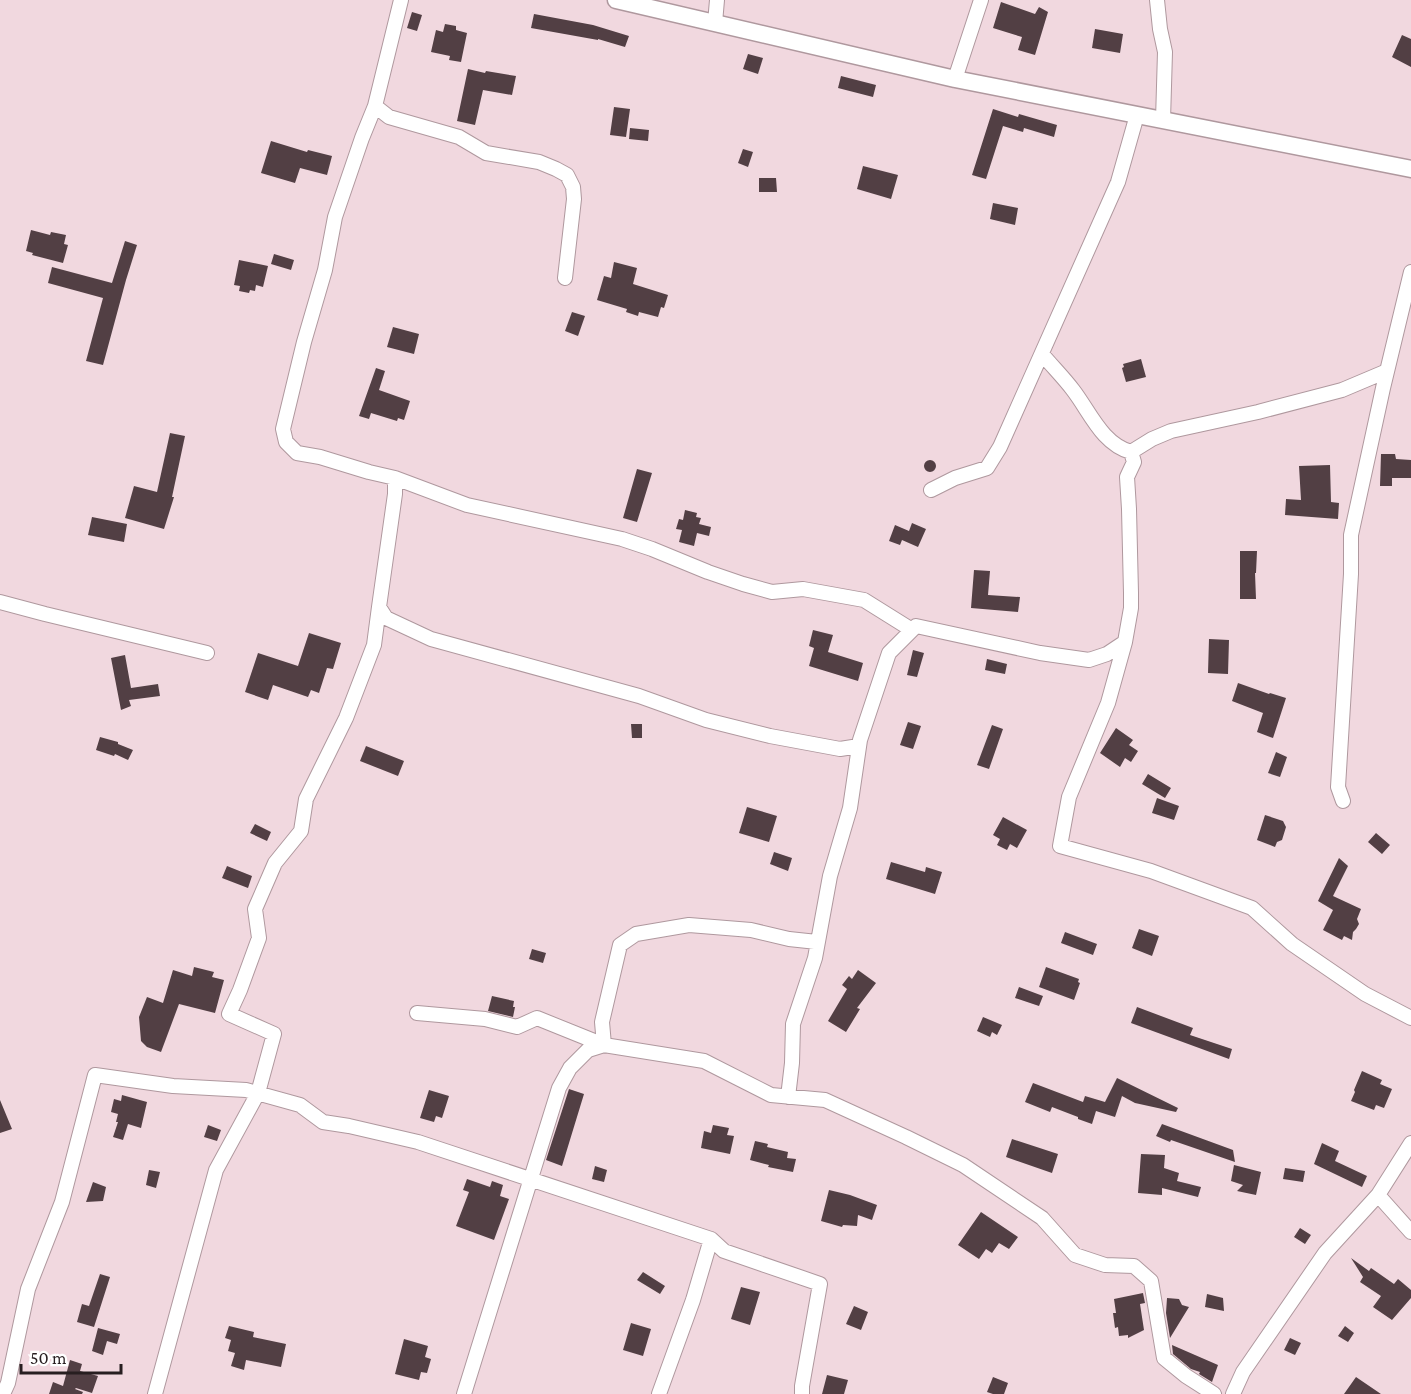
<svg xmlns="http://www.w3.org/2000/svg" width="1411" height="1394" font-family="'Crimson Pro',serif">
<rect width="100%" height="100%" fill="#f1d8df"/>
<path fill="#523f44" d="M1001 2 1035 14 1039 7 1048 12 1035 55 1018 50 1022 37 993 28Z
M412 12 422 15 417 31 407 28Z
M534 14 593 25 629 36 625 47 598 39V40L531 28Z
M445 24 456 26V30L467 33 461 62 449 60 450 56 431 52 436 30 443 32Z
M1095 29 1123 34 1120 53 1092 48Z
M1402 35 1411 39V67L1392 57Z
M748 54 763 58 758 74 743 69Z
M468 69 485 73 486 71 516 76 512 95 483 90 475 125 457 121Z
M841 76 876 85 873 97 838 88Z
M614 107 630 109 626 137 610 135Z
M993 109 1018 117 1019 114 1057 125 1054 137 1024 128 1023 132 1003 126 986 179 972 175Z
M630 128 649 130 648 141 629 139Z
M271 141 307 152 308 150 332 156 327 175 300 168 295 183 261 173Z
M743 149 753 152 748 167 738 163Z
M863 166 898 175 891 199 857 189Z
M759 178H776L777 192H759Z
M993 203 1018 208 1015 225 990 219Z
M31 230 50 235 51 232 66 235 64 244 68 245 63 263 32 255 33 253 26 251Z
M125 241 137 245 126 280 103 365 86 361 103 298 48 283 52 267 112 283Z
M274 254 294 260 291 270 271 264Z
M239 260 268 266 263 287 256 285 255 291 250 290 249 293 239 291 240 286 234 285Z
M614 262 637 268 633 284 668 295 664 308 661 307 658 317 639 312 638 316 626 312 627 309 597 300 604 276 611 278Z
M572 312 585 316 578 336 565 331Z
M393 327 419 334 414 354 387 347Z
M1141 359 1146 377 1126 382 1122 368 1124 367 1123 364Z
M376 368 385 371 379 390 410 401 404 420 398 418 397 421 371 413 369 419 359 416Z
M170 433 185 436 172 497H174L164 529 125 518 134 486 157 492Z
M1381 454H1395L1396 459 1411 460V478H1392V486H1380Z
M924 466a6 6 0 1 1 12 0a6 6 0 1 1-12 0Z
M1330 465 1331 502 1339 503 1338 519 1285 515 1286 499 1301 500 1299 466Z
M637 469 652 473 637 522 623 518Z
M685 510 697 513 696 517 701 518 699 524 711 527 709 536 697 533 694 546 679 542 682 530 676 529 679 519 683 520Z
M92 517 127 524 124 542 88 535Z
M912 523 926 529 918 547 902 540 900 545 889 541 895 525 909 531Z
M1240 551H1257L1256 573H1255L1256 599H1240Z
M974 570 990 571 988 595 1020 597 1018 612 971 608Z
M813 630 833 635 828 652 863 663 858 681 809 666 814 648 809 646Z
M309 633 341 643 333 669 327 668 319 693 311 690 308 697 273 685 268 700 245 692 258 653 298 666Z
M1209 639 1229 640 1228 674 1208 673Z
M913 650 924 653 917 677 907 675Z
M125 655 131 688 158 684 160 696 129 700 131 706 121 710 111 658Z
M987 659 1007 664 1005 674 985 670Z
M1238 683 1269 694 1270 693 1286 698 1273 738 1257 732 1263 713 1232 701Z
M908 722 921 726 913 749 900 745Z
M631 724H642V738H632Z
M992 725 1003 729 989 769 977 765Z
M1116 728 1133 740 1129 745 1138 751 1131 762 1125 758 1120 767 1100 753Z
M100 737 118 742V744L133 750 128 760 115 754 114 756 96 750Z
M366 746 404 761 398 776 360 761Z
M1276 752 1287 757 1280 777 1268 773Z
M1148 774 1171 788 1165 798 1142 784Z
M1157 798 1179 806 1174 820 1152 813Z
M747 807 777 816 769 842 739 833Z
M1265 815 1283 821 1286 827 1282 840 1277 842 1275 847 1257 840Z
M1003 817 1027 830 1017 848 1010 844 1007 850 997 845 1000 839 993 835Z
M255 824 271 832 267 841 250 833Z
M1376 833 1390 845 1382 854 1368 842Z
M774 852 792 858 788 871 770 864Z
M1339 858 1348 866 1333 896 1361 909 1357 919 1359 924 1356 929 1353 932 1352 940 1344 936 1342 940 1323 930 1333 910 1318 901Z
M891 862 925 872 926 867 942 872 935 894 886 879Z
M227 866 252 876 248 888 222 878Z
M1139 929 1159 936 1152 956 1132 948Z
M1065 932 1097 944 1093 955 1061 943Z
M532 949 546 953 543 963 529 959Z
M194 967 214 972 212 977 224 980 215 1013 179 1004 161 1052 147 1047 141 1041 139 1017 147 997 163 1003 173 970 192 976Z
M1046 967 1079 979 1078 982 1080 983 1074 1000 1039 987Z
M858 970 876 983 857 1008 860 1009 846 1032 828 1021 847 989 842 985 849 976 852 979Z
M1019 987 1043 996 1039 1006 1015 998Z
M492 996 514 1001 513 1007H515L513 1017 488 1011Z
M1137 1007 1193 1028 1190 1035 1232 1049 1229 1059 1131 1023Z
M983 1017 1002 1025 997 1035 992 1032 990 1037 977 1031Z
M1362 1071 1382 1080 1380 1084 1392 1089 1384 1108 1376 1105 1374 1110 1351 1101 1355 1092 1354 1090Z
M1117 1078 1178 1108 1176 1112 1135 1103 1122 1096 1115 1117 1096 1111 1092 1124 1078 1119V1117L1052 1107 1050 1112 1025 1102 1033 1083 1083 1102 1085 1096 1105 1102Z
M569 1089 584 1094 562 1166 546 1160Z
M429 1090 449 1096 442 1118 436 1116 434 1122 420 1118Z
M122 1095 147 1102 141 1128 128 1124 123 1140 113 1137 118 1122H116L118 1114 111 1112 114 1099 121 1101Z
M0 1100 12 1129 0 1133Z
M1162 1124 1233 1150 1235 1162 1171 1140 1170 1142 1156 1136Z
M208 1125 221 1130 217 1141 204 1137Z
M713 1125 729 1128 727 1135 734 1136 730 1154 701 1148 704 1131 711 1133Z
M1012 1139 1058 1154 1052 1173 1006 1157Z
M755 1141 768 1144 767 1147 788 1152 787 1158 796 1159 793 1172 768 1167 769 1165 750 1160Z
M1322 1143 1339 1151 1335 1161 1367 1176 1362 1187 1314 1164Z
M1141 1154 1165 1155 1164 1168 1179 1173 1177 1181 1201 1187 1198 1197 1162 1188V1195L1138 1193Z
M1234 1165 1261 1172 1256 1195 1237 1191 1243 1185 1231 1181Z
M595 1166 607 1170 604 1182 592 1179Z
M1285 1168 1305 1171 1303 1182 1283 1179Z
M149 1170 160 1172 156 1188 146 1185Z
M467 1179 490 1187 492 1181 503 1185 500 1196 509 1199 494 1240 456 1226 469 1192 463 1190Z
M93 1182 106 1187 103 1201 86 1202Z
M829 1190 850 1195 877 1205 872 1220 858 1215 857 1226 843 1225 842 1227 821 1221Z
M981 1212 1018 1237 1009 1249 999 1243 992 1253 986 1249 979 1259 958 1245Z
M1300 1228 1311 1235 1305 1244 1294 1237Z
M1351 1258 1369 1271 1371 1268 1394 1284 1398 1279 1411 1290V1298L1392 1320 1373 1307 1381 1296 1360 1282 1363 1277Z
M643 1272 665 1286 660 1294 637 1280Z
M100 1274 110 1277 94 1327 77 1322 82 1304 89 1306Z
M741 1287 760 1292 750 1325 731 1319Z
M1143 1293 1145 1303 1140 1304 1144 1330 1128 1338V1335L1119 1336 1118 1327 1115 1328 1113 1313H1116L1114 1299Z
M1207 1294 1223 1298 1224 1311 1205 1307Z
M1167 1298 1179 1299 1182 1305 1189 1307 1170 1338 1166 1313Z
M854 1306 868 1312 861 1330 846 1324Z
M631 1323 651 1329 643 1356 623 1350Z
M229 1326 254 1332 253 1337 286 1344 281 1367 246 1360 244 1370 231 1366 235 1353 228 1351 231 1340 225 1338Z
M1345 1326 1354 1333 1348 1342 1338 1336Z
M98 1328 120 1334 117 1344 107 1341 103 1355 92 1351Z
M1290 1338 1301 1343 1295 1355 1284 1350Z
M404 1339 428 1346 425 1357 431 1359 427 1373 421 1372 419 1380 395 1374Z
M1172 1345 1218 1365 1212 1382 1199 1374 1200 1372 1191 1369 1173 1354Z
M70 1360 82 1364 80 1371 98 1376 92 1393 76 1388 75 1389 83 1392 82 1394H49L53 1382 63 1386Z
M827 1375 848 1380 844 1394H822Z
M993 1377 1008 1383 1004 1394H993L987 1392Z
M1356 1377 1381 1394H1344Z"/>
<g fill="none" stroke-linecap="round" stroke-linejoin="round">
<g stroke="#af989e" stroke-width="16">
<path id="minor" d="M401 0 375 106 389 117 459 137 486 153 539 162 556 169 567 175 573 187 574 199 565 278
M1157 0 1160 29 1165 52 1163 120
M715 23 717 0
M955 79 981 0
M375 106 362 138 335 217 325 270 304 342 283 429 286 442 297 453 320 457 369 472 395 478 467 505 622 539 652 549 708 572 743 584 772 592 803 589 864 600 912 630
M1042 354C1052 366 1064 378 1073 390 1090 412 1102 444 1131 452L1134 462 1127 477 1129 509 1131 593V608L1125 642 1108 703 1069 797 1060 846 1151 871 1252 908 1292 944 1365 994 1411 1018
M1131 452 1152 439 1171 431 1258 412 1342 390 1387 371
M395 478V494L379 607 386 618 431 639 639 696 706 720 770 736 840 749 859 746
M931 490 955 478 987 468 1000 447 1118 182 1137 115
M0 602 45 614 207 653
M1343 801 1338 787 1351 574V535L1383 388 1411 272
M417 1013 485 1019 517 1027 537 1018 604 1045 704 1061 771 1095 825 1100 906 1137 963 1165 1042 1218 1075 1255 1105 1265 1134 1266 1151 1281 1164 1358 1186 1376 1214 1394
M788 1097 792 1063 793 1024 815 958 830 876 850 808 860 740 889 653 916 626 1040 653 1089 660 1107 654 1125 642
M1378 1195 1411 1232
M3 1394 8 1383 28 1289 62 1202 95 1075 173 1086 246 1090 300 1105 323 1122 349 1126 418 1142 711 1239 724 1251 820 1284 802 1386V1394
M155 1394 216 1170 258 1093 274 1034 229 1014 240 990 259 938 255 909 275 863 301 831 306 799 346 718 374 645 379 607
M464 1394 559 1088 570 1068 588 1050 604 1045 602 1022 620 945 636 934 689 925 751 930 789 939 817 942
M659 1394 693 1300 711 1239
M1233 1394 1243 1372 1325 1253 1378 1195 1411 1143"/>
</g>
<g stroke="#af989e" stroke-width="19">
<path id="tertiary" d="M616 0 955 79 1411 169"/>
</g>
<use href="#minor" stroke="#fff" stroke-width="14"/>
<use href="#tertiary" stroke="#fff" stroke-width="16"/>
</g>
<path d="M21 1364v9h100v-9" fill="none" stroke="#271e20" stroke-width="3"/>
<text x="30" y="1364" font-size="18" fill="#271e20" stroke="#ffffff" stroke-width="4.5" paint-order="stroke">50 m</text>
</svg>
